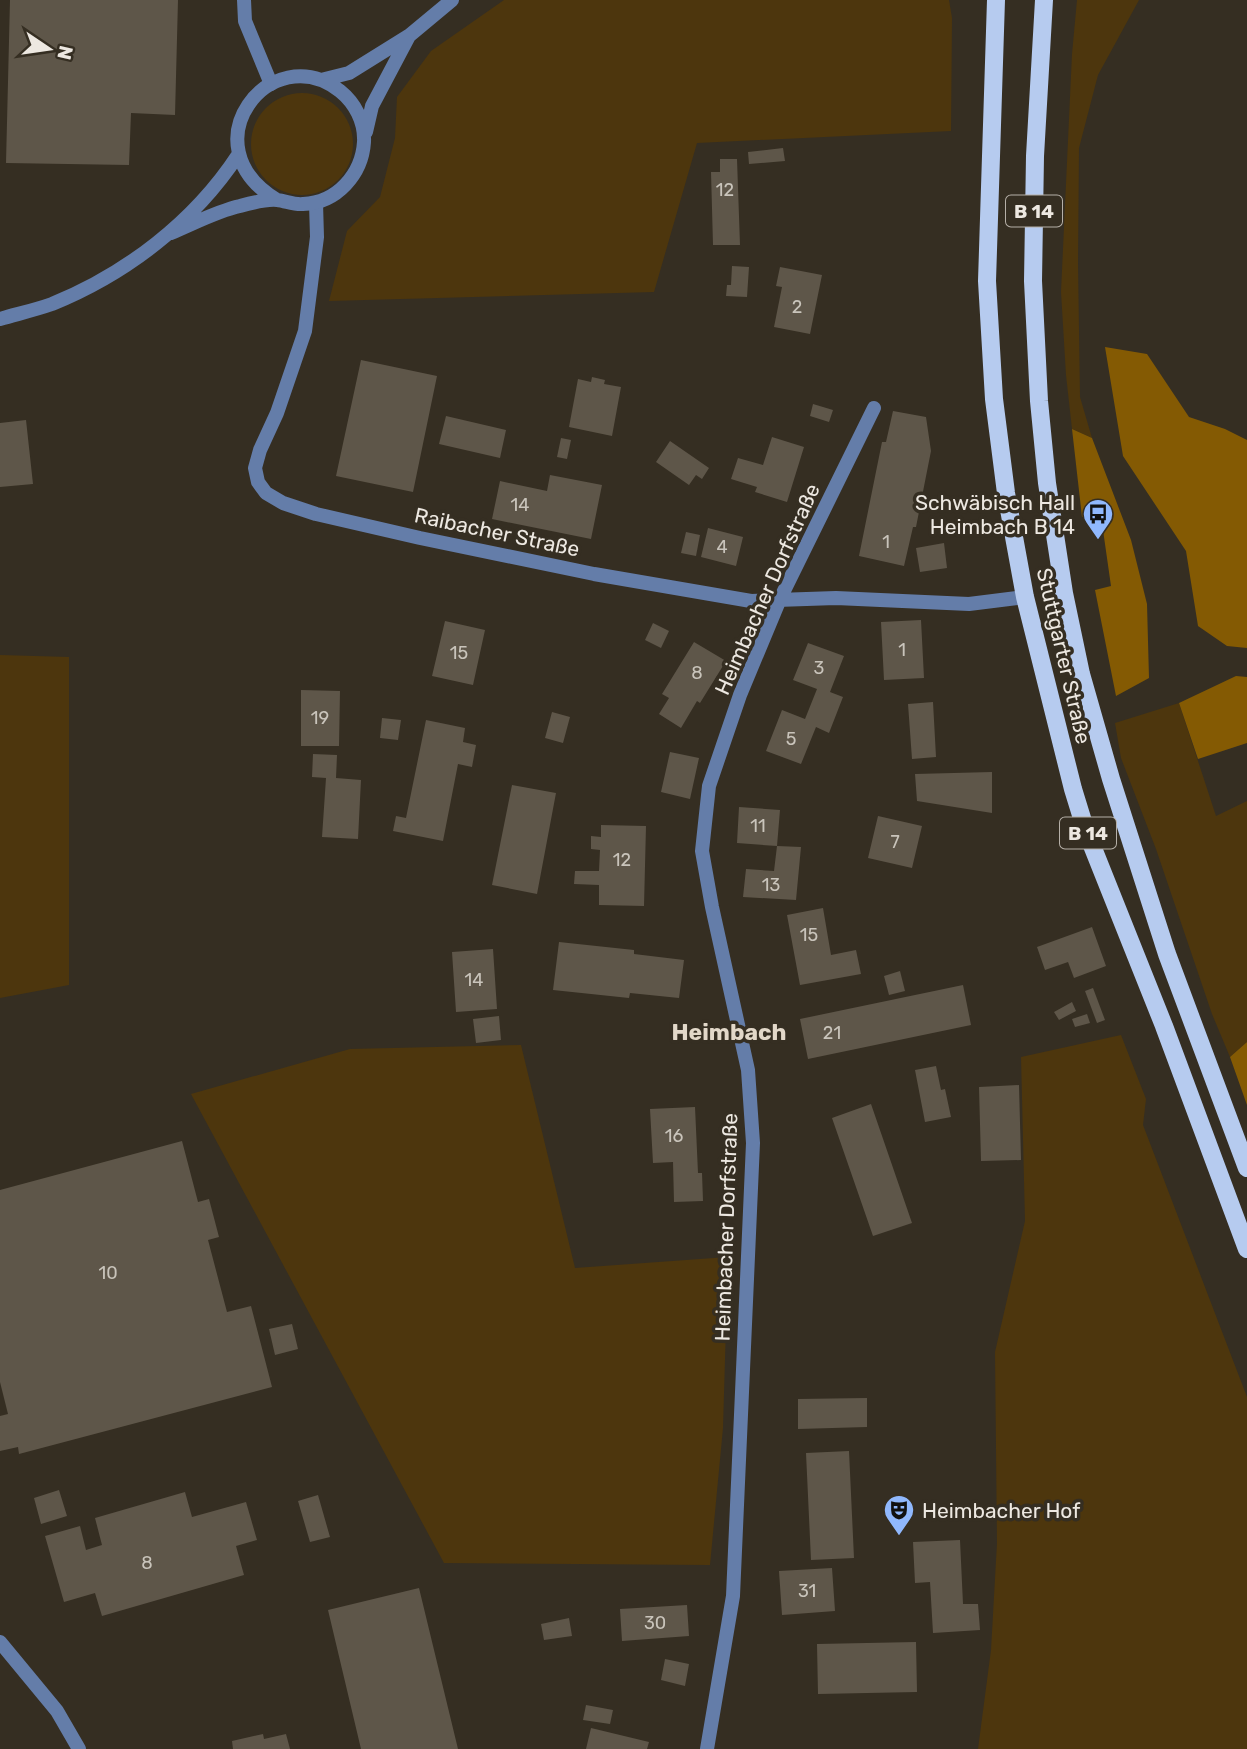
<svg xmlns="http://www.w3.org/2000/svg" width="1247" height="1749" font-family="Rubik,sans-serif">
<rect width="100%" height="100%" fill="#352e22"/>
<path fill="#4d360d" d="M504 0H949L952 18 951 131 697 143 654 292 329 301 347 231 380 197 395 138 397 97 431 51Z
M1077 0H1139L1098 75 1079 148 1078 263 1080 397 1092 438 1072 429 1066 375 1061 292 1072 54Z
M251 144a51 51 0 1 1 102 0a51 51 0 1 1-102 0Z
M0 655 69 657V985L0 998Z
M1179 703 1216 816 1247 801V1042L1230 1057 1212 1014 1156 849 1121 758 1115 723Z
M1121 1035 1146 1099 1143 1125 1247 1397V1749H978L991 1650 997 1543 995 1352 1025 1221 1021 1057Z
M521 1045 575 1268 728 1257 723 1428 710 1565 444 1563 191 1094 350 1049Z"/>
<path fill="#845a03" d="M1105 347 1147 354 1189 417 1225 429 1247 440V648L1227 646 1198 626 1186 551 1123 456Z
M1072 429 1092 438 1131 540 1147 604 1149 678 1116 696 1095 590 1111 586 1101 516 1082 517Z
M1236 676 1247 677V743L1198 759 1179 703Z
M1247 1042V1105L1230 1057Z"/>
<path fill="#5e5649" d="M10 0H178L175 115 131 113 129 165 6 163Z
M783 148 785 161 749 164 748 152Z
M720 159H737L740 245H713L711 172H720Z
M732 266 749 267 747 297 726 296 727 285H731Z
M780 267 822 275 810 334 774 327 782 287 776 286Z
M361 360 437 376 413 492 336 476Z
M592 377 605 380 604 384 621 387 612 436 569 427 578 379 591 382Z
M813 404 833 410 829 422 810 416Z
M893 411 926 417 931 451 916 527H913L904 566 859 556 882 442H886Z
M446 416 506 430 500 458 439 444Z
M26 420 33 484 0 487V423Z
M772 437 804 447 787 502 755 492 757 487 731 479 738 458 763 465Z
M561 438 571 440 567 459 557 457Z
M670 441 709 468 702 479 696 475 689 485 656 462Z
M550 475 602 485 591 539 492 519 500 481 547 491Z
M708 528 743 537 736 566 701 557Z
M686 532 700 535 696 556 681 553Z
M944 543 947 568 920 572 916 548Z
M921 620 924 678 884 680 881 622Z
M445 621 485 630 473 685 432 676Z
M653 623 669 631 661 648 645 640Z
M694 642 726 661 700 703 697 701 681 728 659 714 669 698 662 694Z
M808 643 844 656 830 692 843 697 829 733 816 727 801 764 766 751 782 710 805 719 817 689 793 680Z
M301 690 340 691 339 746H301Z
M933 702 936 757 912 759 908 704Z
M552 712 570 717 563 743 545 738Z
M382 718 401 720 398 740 380 738Z
M426 720 465 728 463 742 476 745 472 767 458 764 443 841 393 831 396 816 406 818Z
M670 752 699 758 690 799 661 792Z
M313 754 337 755 336 778 361 780 358 839 322 837 326 778 312 777Z
M992 772V813L917 801 915 774Z
M512 785 556 793 537 894 492 885Z
M739 807 780 810 777 846 737 843Z
M878 816 922 826 912 868 868 858Z
M601 825 646 826 644 906 599 905V885L574 884 575 871H599L600 850 591 849V836L601 837Z
M777 846 801 847 796 900 743 897 746 869 774 871Z
M823 908 831 955 856 950 861 974 800 985 787 915Z
M1092 927 1106 966 1074 978 1068 962 1045 970 1037 947Z
M559 942 634 950V954L684 960 679 998 630 993 629 998 553 990Z
M493 949 497 1009 456 1012 452 952Z
M900 971 905 991 889 995 884 976Z
M963 985 971 1025 808 1059 800 1019Z
M1093 988 1105 1020 1097 1023 1085 991Z
M1072 1002 1076 1011 1059 1020 1054 1012Z
M1087 1014 1090 1023 1075 1027 1072 1019Z
M499 1016 501 1040 476 1043 473 1019Z
M936 1066 941 1090 945 1089 951 1117 925 1122 915 1070Z
M1019 1085 1021 1160 981 1161 979 1087Z
M871 1104 912 1223 873 1236 832 1118Z
M695 1107 698 1173H702L703 1201 674 1202 673 1162 653 1163 650 1109Z
M182 1141 198 1202 209 1199 219 1237 208 1240 227 1312 251 1306 272 1387 19 1454 18 1447 0 1451V1416L8 1414 0 1382V1190Z
M292 1324 298 1349 275 1355 269 1329Z
M867 1398V1427L798 1429V1399Z
M849 1451 854 1558 811 1560 806 1453Z
M59 1490 67 1516 41 1524 34 1498Z
M185 1492 192 1517 246 1502 257 1540 236 1546 244 1575 102 1616 95 1593 64 1602 45 1536 80 1526 86 1550 102 1545 95 1518Z
M318 1495 330 1537 310 1542 298 1501Z
M960 1540 963 1604H978L980 1630 933 1633 930 1582 915 1583 913 1542Z
M832 1568 835 1611 782 1615 779 1571Z
M419 1588 458 1749H361L328 1610Z
M687 1605 689 1636 622 1641 620 1609Z
M569 1618 572 1636 544 1640 541 1624Z
M916 1642 917 1692 818 1694 817 1644Z
M665 1659 689 1664 685 1686 661 1680Z
M586 1705 613 1710 610 1724 583 1720Z
M591 1728 649 1742 647 1749H586Z
M263 1734 264 1739 286 1734 290 1749H233L232 1741Z"/>
<g fill="none" stroke-linecap="round" stroke-linejoin="round">
<path stroke="#647da9" stroke-width="14" d="M244 0 245 21 271 84
M316 203 317 237 305 331 277 413 260 450 255 468 258 482 266 493 283 503 316 514 420 538 594 574 751 601 836 598 969 604 1025 597
M0 1642 57 1711 79 1749
M707 1749 733 1596 753 1143 748 1070 712 907 702 851 709 786 740 695 780 599 874 408"/>
<path stroke="#647da9" stroke-width="14" d="M321 80 349 73 410 35 452 0
M366 132 372 106 409 36
M171 233C193 224 217 211 240 206 251 203 267 199 277 200 286 201 294 205 303 204 337 203 362 174 364 142 365 122 355 103 340 91 271 37 186 145 277 200
M0 319C17 314 35 310 52 304 126 274 194 222 238 155"/>
<path stroke="#b6cbef" stroke-width="18" d="M996 0 987 281 994 399 1006 493 1025 597 1073 789 1085 828 1164 1026 1247 1249
M1044 0 1035 156 1033 281 1039 401 1047 483 1064 593 1081 674 1111 779 1167 954 1247 1168"/>
</g>
<defs>
<g id="bus-pin" transform="scale(1.575)"><path d="M0 17L-7.5 6A9.5 9.5 0 1 1 7.5 6Z" fill="#90b8fd" stroke="#352e22"/><path d="M-5-6H5V4H4V6H2V4H-2V6H-4V4H-5ZM-3.5-4V0h7V-4ZM-3.5 1.2v1.5H-2V1.2ZM2 1.2v1.5H3.5V1.2Z" fill="#111"/></g>
<g id="theatre-pin" transform="scale(1.575)"><path d="M0 17L-7.5 6A9.5 9.5 0 1 1 7.5 6Z" fill="#90b8fd" stroke="#352e22"/><path d="M-5-5.5Q0-4 5-5.5V0Q5 5 0 6Q-5 5-5 0ZM-3.3-2.5H-1v1.5H-3.3ZM1-2.5H3.3v1.5H1ZM-2.8 1Q0 5.5 2.8 1Z" fill="#111"/></g>
</defs>
<g fill-rule="evenodd">
<use href="#bus-pin" x="1098" y="514"/>
<use href="#theatre-pin" x="899" y="1510"/>
</g>
<g text-anchor="middle" dominant-baseline="central" stroke-width="7" stroke-linejoin="round" paint-order="stroke">
<g font-size="18" fill="#c9c4bb">
<text x="725" y="190">12</text>
<text x="797" y="307">2</text>
<text x="520" y="505">14</text>
<text x="886" y="542">1</text>
<text x="722" y="547">4</text>
<text x="902" y="650">1</text>
<text x="459" y="653">15</text>
<text x="819" y="668">3</text>
<text x="697" y="673">8</text>
<text x="320" y="718">19</text>
<text x="791" y="739">5</text>
<text x="758" y="826">11</text>
<text x="895" y="842">7</text>
<text x="622" y="860">12</text>
<text x="771" y="885">13</text>
<text x="809" y="935">15</text>
<text x="474" y="980">14</text>
<text x="832" y="1033">21</text>
<text x="674" y="1136">16</text>
<text x="108" y="1273">10</text>
<text x="147" y="1563">8</text>
<text x="807" y="1591">31</text>
<text x="655" y="1623">30</text>
</g>
<g fill="#352e22" stroke="#b6b0a8" stroke-width="2">
<rect x="1006" y="195.5" width="56" height="31" rx="5"/>
<rect x="1060" y="817.5" width="56" height="31" rx="5"/>
</g>
<g font-size="19" font-weight="bold" fill="#ede8e1">
<text x="1034" y="211">B 14</text>
<text x="1088" y="833">B 14</text>
</g>
<g font-size="21" fill="#ede8e1" stroke="#352e22" text-anchor="end">
<text x="1075" y="502">Schwäbisch Hall<tspan x="1075" dy="24">Heimbach B 14</tspan></text>
<text x="922" y="1510" text-anchor="start">Heimbacher Hof</text>
</g>
<g font-size="21" fill="#ede8e1" stroke="#352e22">
<text transform="translate(497 532) rotate(12)">Raibacher Straße</text>
<text transform="translate(767 589) rotate(-66)">Heimbacher Dorfstraße</text>
<text transform="translate(1064 656) rotate(77)">Stuttgarter Straße</text>
<text transform="translate(726 1227) rotate(-88)">Heimbacher Dorfstraße</text>
</g>
<g font-size="23" font-weight="bold" fill="#e2d8c9" stroke="#352e22">
<text x="729" y="1032">Heimbach</text>
</g>
</g>
<g transform="translate(49 49) rotate(103)" stroke="#352e22" stroke-width="5" paint-order="stroke">
<path d="M0-5L12 26L0 18L-12 26Z" fill="#ede8e1"/>
<text y="-10" font-size="19" font-weight="bold" text-anchor="middle" fill="#ede8e1">N</text>
</g>
</svg>
